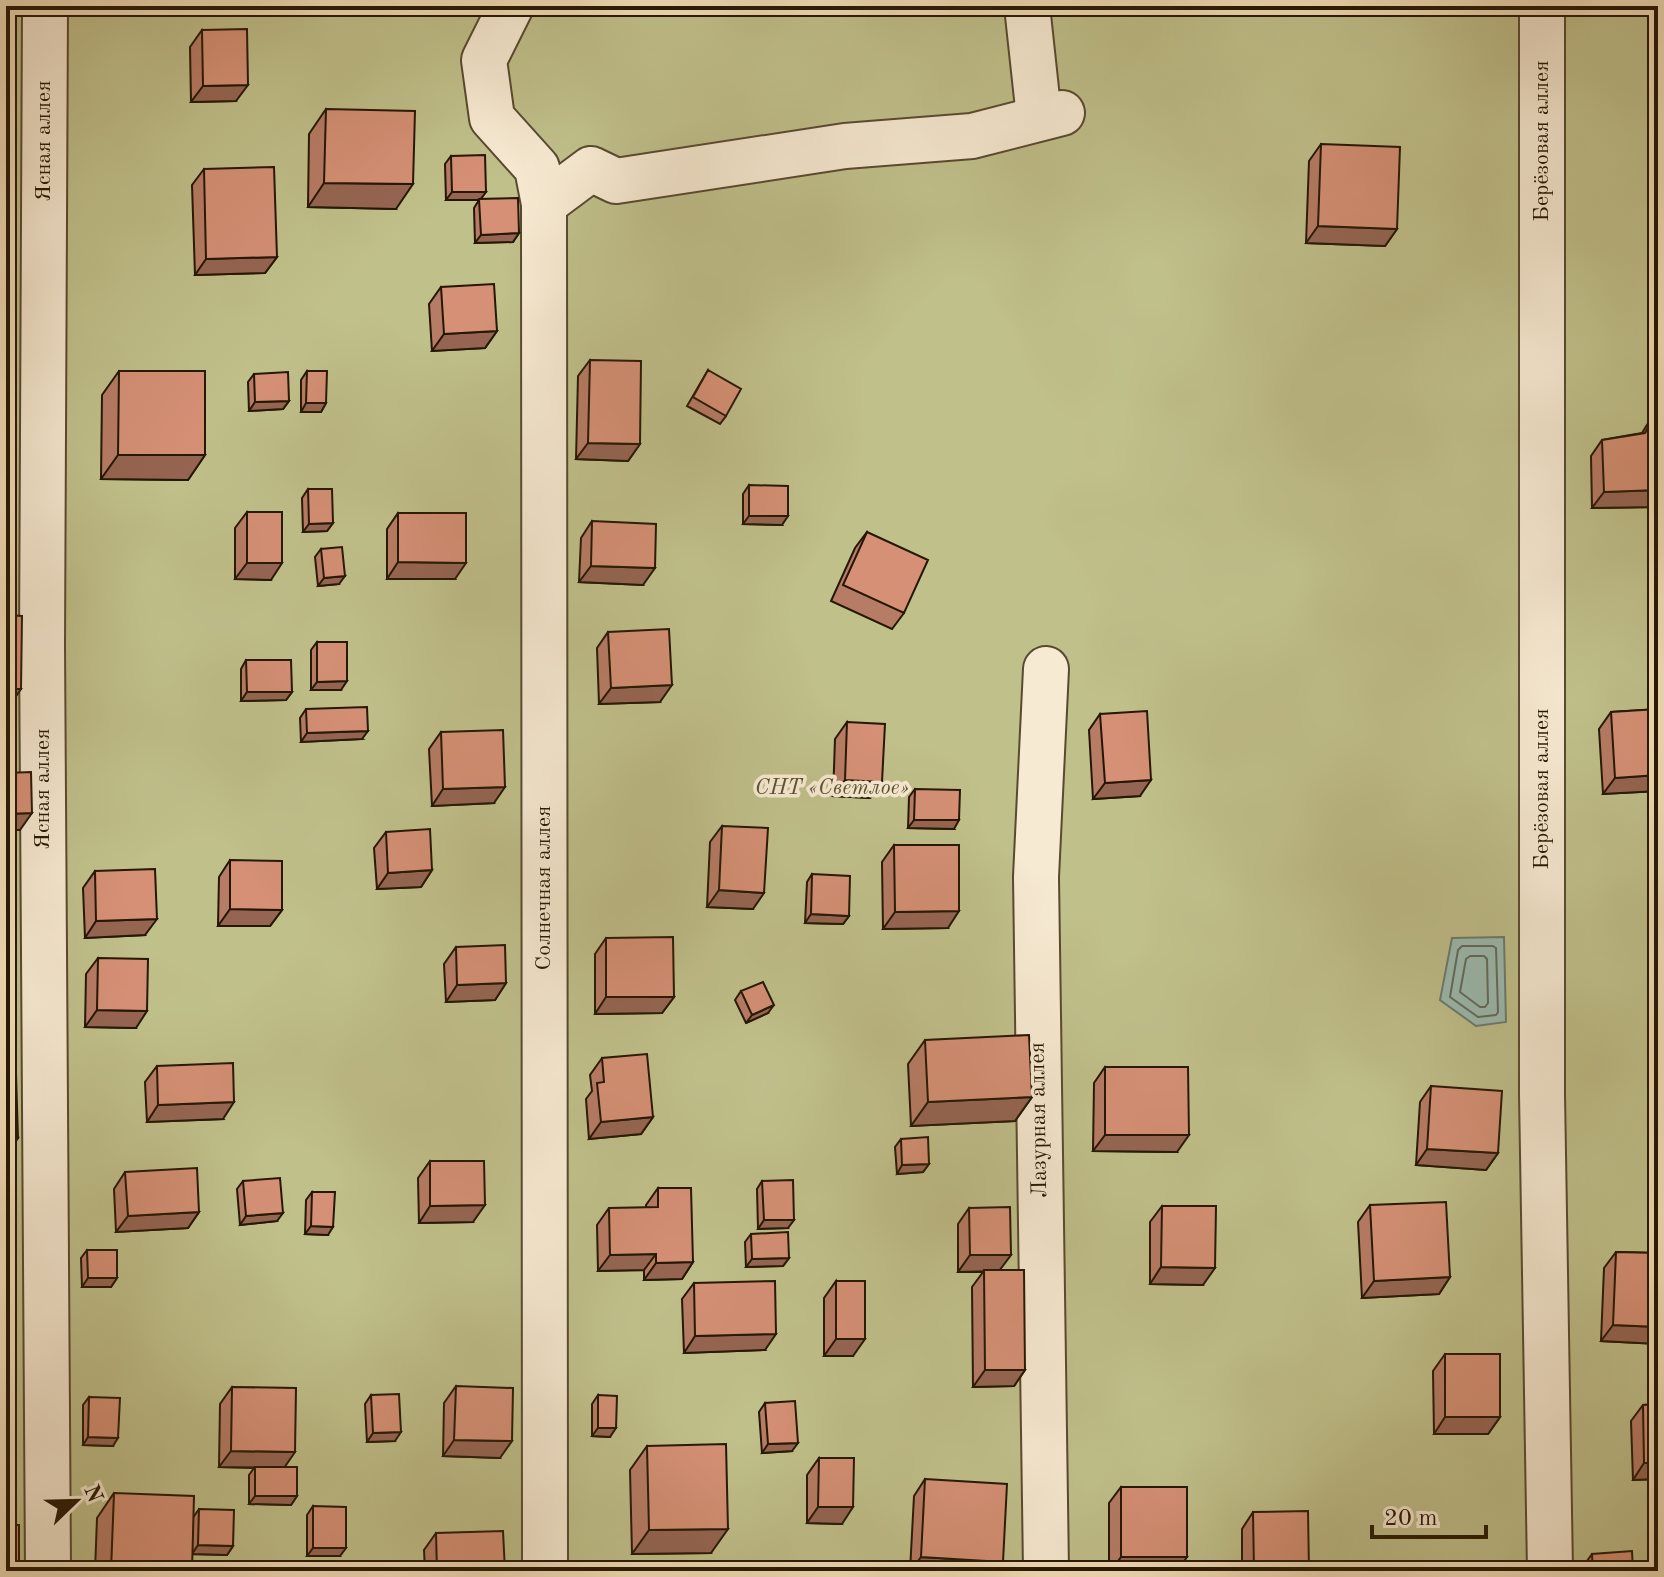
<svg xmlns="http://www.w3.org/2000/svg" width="1664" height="1577" font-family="'Old Standard TT',serif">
<rect width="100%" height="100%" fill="#f2deb9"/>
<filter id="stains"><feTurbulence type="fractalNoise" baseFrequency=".0025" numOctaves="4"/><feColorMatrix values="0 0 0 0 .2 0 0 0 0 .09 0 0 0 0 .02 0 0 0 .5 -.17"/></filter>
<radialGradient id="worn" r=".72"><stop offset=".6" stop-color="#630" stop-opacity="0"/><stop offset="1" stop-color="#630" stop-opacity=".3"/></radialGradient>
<path fill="#c0c08b" stroke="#726c48" stroke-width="2" d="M6 6H1658V1571H6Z"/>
<path fill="#9bbcb3" stroke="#6c7a6d" stroke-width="2" d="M1504 937 1506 1022 1476 1026 1440 1000 1452 938Z"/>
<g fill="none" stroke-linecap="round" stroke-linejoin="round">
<path stroke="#606a5c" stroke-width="2" d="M1462 946H1493L1496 948 1498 1012 1496 1015 1478 1017 1450 997 1458 950Z
M1470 956H1484L1487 959 1488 1003 1485 1007H1480L1460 992 1466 959Z"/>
<g stroke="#584931" stroke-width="48">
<path id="minor" d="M45 6 42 644 48 1571
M511 6 484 60 492 118 537 168 544 204 545 1571
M1027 6 1039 117
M1542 6V1094L1550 1571
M544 204 591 169 616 181 845 146 972 136 1062 113
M1046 1571 1036 877 1046 669"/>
</g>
<use href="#minor" stroke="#f7ead2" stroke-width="44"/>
</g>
<path fill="#b77c65" stroke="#251704" stroke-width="2" d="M202 30 236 101 191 102 190 47Z
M326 109 396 209 308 207 309 134Z
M1321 144 1397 229 1385 246 1306 243 1309 161Z
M451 156 480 199 519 233 513 242 475 243 474 208 479 200H446L445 164Z
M204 169 277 257 265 273 195 275 192 185Z
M441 287 497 331 485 348 432 351 429 304Z
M590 360 640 444 628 461 576 459 578 376Z
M708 370 726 416 720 424 687 406Z
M119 371 205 455 188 480 101 479 102 395Z
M307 371 326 403 321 412H301V380Z
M254 374 289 401 283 409 249 411 248 382Z
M1658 407V507L1592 508 1591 456 1602 440 1642 433Z
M749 485 782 525 743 524V494Z
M308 489 333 523 327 531 303 532 302 498Z
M247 512 271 580 235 579V528Z
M398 513 455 579H387V529Z
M592 521 643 585 579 582 581 538Z
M867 532 904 613 892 629 831 601 855 548Z
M321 549 339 584 318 586 315 557Z
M608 632 660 702 599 704 597 648Z
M317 642 341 690H311V650Z
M246 660 292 692 286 700 241 701V669Z
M306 709 362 739 301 742 300 718Z
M1658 709V791L1603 794 1599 729 1611 712Z
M1100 714 1140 796 1093 799 1089 730Z
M847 722 870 798 833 796 835 739Z
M441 732 494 803 432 806 429 749Z
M915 789 954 829 908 828 909 797Z
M722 826 753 909 707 907 710 842Z
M386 832 432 870 421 887 377 889 374 848Z
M894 845 948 928 883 929 882 862Z
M230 860 282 910 270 926H218L219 877Z
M95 871 145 935 85 938 83 888Z
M812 874 849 916 843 924 805 923 807 882Z
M606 938 674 997 662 1013 595 1014V954Z
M456 947 506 983 495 1000 446 1002 444 964Z
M98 958 136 1028 85 1027 86 974Z
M741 991 768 1013 746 1023 735 1000Z
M925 1040 1032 1097 1015 1121 911 1126 908 1064Z
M602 1058 653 1117 641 1134 589 1139 586 1099 592 1091 590 1075Z
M157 1066 223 1119 147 1122 145 1082Z
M1105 1067 1177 1152 1093 1151 1094 1083Z
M1431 1086 1498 1153 1486 1170 1416 1165 1420 1102Z
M901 1139 929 1164 923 1172 897 1174 895 1147Z
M430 1161 473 1222 419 1223 418 1178Z
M125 1172 199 1212 188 1228 116 1232 114 1189Z
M243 1181 277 1221 240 1225 237 1189Z
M762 1181 788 1228 758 1229 757 1189Z
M658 1188 693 1262 682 1279 644 1280V1270L598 1271 597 1225 609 1208H646V1205Z
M312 1192 328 1235 305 1234 306 1200Z
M1370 1205 1450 1277 1439 1294 1362 1298 1358 1222Z
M1162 1206 1203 1285 1150 1284V1222Z
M969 1208 1000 1270 1025 1370 1014 1386 973 1387 972 1287 983 1272H958V1224Z
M751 1234 789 1258 783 1266 746 1267 745 1242Z
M87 1250 117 1278 111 1287H82L81 1258Z
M1616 1252 1658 1253V1344L1601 1341 1604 1268Z
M836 1281 853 1356H824V1298Z
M694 1283 765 1350 684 1353 682 1299Z
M1445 1354 1500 1417 1488 1434H1434L1433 1371Z
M456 1386 500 1458 443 1456 444 1403Z
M232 1387 284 1467 297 1496 291 1505 249 1504V1475L254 1468 219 1467 220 1404Z
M371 1395 395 1441 367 1442 365 1404Z
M598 1395 610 1437 592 1436V1404Z
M89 1397 113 1446 83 1445V1405Z
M765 1403 792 1451 762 1453 759 1412Z
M1658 1404V1479L1633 1480 1631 1421 1643 1405Z
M647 1446 711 1553 632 1554 630 1470Z
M819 1458 842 1524 807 1523V1475Z
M925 1479 996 1571H910L914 1496Z
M1121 1487 1177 1571H1109V1503Z
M114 1493 194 1516 199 1509 233 1546 227 1555 192 1554V1571H95L97 1518Z
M313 1506 340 1556H307V1515Z
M1253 1512 1309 1571H1242V1529Z
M436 1533 505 1571H425L424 1550Z
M1592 1554 1633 1571H1580Z"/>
<path fill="#956552" stroke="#251704" stroke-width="2" d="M248 85 236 101 191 102 203 86Z
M324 183 413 184 396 209 308 207Z
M452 192H486L480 200H446Z
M1318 226 1397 229 1385 246 1306 243Z
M519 233 513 242 475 243 481 235Z
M277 257 265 273 195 275 206 259Z
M497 331 485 348 432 351 444 334Z
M289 401 283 409 249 411 255 402Z
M306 403H326L321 412H301Z
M588 443 640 444 628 461 576 459Z
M118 455H205L188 480 101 479Z
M1658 490V507L1592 508 1604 492Z
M749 516H788L782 525 743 524Z
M333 523 327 531 303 532 309 524Z
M398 562 466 563 455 579H387Z
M247 563H282L271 580 235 579Z
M591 566 655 568 643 585 579 582Z
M345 576 339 584 318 586 324 578Z
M347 681 341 690H311L317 682Z
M672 685 660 702 599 704 611 688Z
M6 689H21L10 705H6Z
M247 692H292L286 700 241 701Z
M368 731 362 739 301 742 307 733Z
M1658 775V791L1603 794 1615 778Z
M845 780 882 782 870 798 833 796Z
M1151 780 1140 796 1093 799 1105 783Z
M505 787 494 803 432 806 443 789Z
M32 813 20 830H6V814Z
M914 820H959L954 829 908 828Z
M432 870 421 887 377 889 388 873Z
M719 890 764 893 753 909 707 907Z
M230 909 282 910 270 926H218Z
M959 911 948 928 883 929 895 912Z
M811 914 849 916 843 924 805 923Z
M157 919 145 935 85 938 96 921Z
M506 983 495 1000 446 1002 457 985Z
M606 997H674L662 1013 595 1014Z
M774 1005 768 1013 746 1023 752 1015Z
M97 1010 147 1011 136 1028 85 1027Z
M1032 1097 1015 1121 911 1126 928 1102Z
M234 1102 223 1119 147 1122 158 1105Z
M653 1117 641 1134 589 1139 601 1122Z
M1105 1135H1189L1177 1152 1093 1151Z
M18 1138 7 1155H6V1139Z
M1427 1149 1498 1153 1486 1170 1416 1165Z
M929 1164 923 1172 897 1174 902 1165Z
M485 1205 473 1222 419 1223 430 1206Z
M199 1212 188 1228 116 1232 128 1216Z
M283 1213 277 1221 240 1225 246 1216Z
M764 1220H794L788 1228 758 1229Z
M311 1226 333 1227 328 1235 305 1234Z
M656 1254 644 1270 598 1271 610 1255Z
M970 1255H1011L999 1271 958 1272Z
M789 1258 783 1266 746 1267 752 1259Z
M693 1262 682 1279 644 1280 656 1263Z
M1161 1267 1215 1268 1203 1285 1150 1284Z
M1450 1277 1439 1294 1362 1298 1374 1281Z
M88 1278H117L111 1287H82Z
M1613 1325 1658 1327V1344L1601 1341Z
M776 1334 765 1350 684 1353 695 1336Z
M836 1339H865L853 1356H824Z
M985 1370H1025L1014 1386 973 1387Z
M1445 1417H1500L1488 1434H1434Z
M598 1428H616L610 1437 592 1436Z
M401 1432 395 1441 367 1442 373 1433Z
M88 1437 118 1438 113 1446 83 1445Z
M454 1440 512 1441 500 1458 443 1456Z
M798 1443 792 1451 762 1453 768 1444Z
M231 1451 295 1452 284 1468 219 1467Z
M1644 1463H1658V1479L1633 1480Z
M255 1496H297L291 1505 249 1504Z
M818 1507H853L842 1524 807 1523Z
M728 1529 711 1553 632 1554 649 1530Z
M198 1545 233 1546 227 1555 192 1554Z
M313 1548H346L340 1556H307Z
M921 1557 1003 1562 996 1571H911Z
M1121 1557H1187L1177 1571H1111Z"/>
<path fill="#d59075" stroke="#251704" stroke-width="2" d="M247 29 248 85 203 86 202 30Z
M326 109 415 111 413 184 324 183Z
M1321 144 1400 147 1397 229 1318 226Z
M485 155 486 192H452L451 156Z
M274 167 277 257 206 259 204 169Z
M518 198 519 233 481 235 479 199Z
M494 284 497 331 444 334 441 287Z
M590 360 641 361 640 444 588 443Z
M708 370 741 389 726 416 693 397Z
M119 371H205V455H118Z
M307 371H327L326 403H306Z
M288 372 289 401 255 402 254 374Z
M1658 409V490L1604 492 1602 440 1645 433Z
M749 485 788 486V516H749Z
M308 489H332L333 523 309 524Z
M247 512H282V563H247Z
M398 513H466V563L398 562Z
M592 521 656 524 655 568 591 566Z
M867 532 928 560 904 613 843 585Z
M342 547 345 576 324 578 321 549Z
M6 615 22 616 21 689H6Z
M669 629 672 685 611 688 608 632Z
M317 642H347V681L317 682Z
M246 660H291L292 692H247Z
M367 707 368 731 307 733 306 709Z
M1658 709V775L1615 778 1611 712Z
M1147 711 1151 780 1105 783 1100 714Z
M847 722 885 724 882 782 845 780Z
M503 730 505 787 443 789 441 732Z
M31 772 32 813 6 814V773Z
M915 789 960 790 959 820H914Z
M722 826 768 828 764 893 719 890Z
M430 829 432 870 388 873 386 832Z
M894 845H959V911L895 912Z
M230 860 282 861V910L230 909Z
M155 869 157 919 96 921 95 871Z
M812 874 850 876 849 916 811 914Z
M673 937 674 997H606V938Z
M6 943H10V982H6Z
M505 945 506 983 457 985 456 947Z
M98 958 148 959 147 1011 97 1010Z
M763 982 774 1005 752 1015 741 991Z
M1029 1035 1032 1097 928 1102 925 1040Z
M647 1054 653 1117 601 1122 597 1083 604 1082 602 1058Z
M233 1063 234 1102 158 1105 157 1066Z
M1105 1067H1188L1189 1135H1105Z
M6 1074H16L18 1138 6 1139Z
M1431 1086 1502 1091 1498 1153 1427 1149Z
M928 1137 929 1164 902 1165 901 1139Z
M430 1161H484L485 1205 430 1206Z
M197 1168 199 1212 128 1216 125 1172Z
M280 1178 283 1213 246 1216 243 1181Z
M793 1180 794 1220H764L762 1181Z
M658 1188H691L693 1262 656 1263V1254L610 1255 609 1208 658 1207Z
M312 1192H335L333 1227 311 1226Z
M1446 1202 1450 1277 1374 1281 1370 1205Z
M1162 1206H1216L1215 1268 1161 1267Z
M1010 1207 1011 1255H970L969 1208Z
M788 1232 789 1258 752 1259 751 1234Z
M6 1247H9L10 1346H6Z
M87 1250H117V1278H88Z
M1616 1252 1658 1253V1327L1613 1325Z
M984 1270H1024L1025 1370H985Z
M775 1281 776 1334 695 1336 694 1283Z
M836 1281H865V1339H836Z
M1445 1354H1500V1417H1445Z
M456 1386 513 1388 512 1441 454 1440Z
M232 1387 296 1388 295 1452 231 1451Z
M399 1394 401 1432 373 1433 371 1395Z
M598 1395 617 1396 616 1428H598Z
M89 1397 120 1398 118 1438 88 1437Z
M795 1401 798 1443 768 1444 765 1403Z
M1658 1404V1463H1644L1643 1405Z
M726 1444 728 1529 649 1530 647 1446Z
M819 1458H854L853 1507H818Z
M255 1467H297V1496H255Z
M925 1479 1007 1484 1003 1562 921 1557Z
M1121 1487H1187V1557H1121Z
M114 1493 194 1496 192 1571H111Z
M313 1506 346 1507V1548H313Z
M199 1509 234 1510 233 1546 198 1545Z
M1308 1511 1309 1571H1254L1253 1512Z
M6 1525H19V1571H6Z
M503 1531 505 1571H437L436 1533Z
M1632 1551 1633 1571H1593L1592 1554Z"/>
<g text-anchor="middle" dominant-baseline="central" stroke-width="7" stroke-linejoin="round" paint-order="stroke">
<g font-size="22" fill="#251704" stroke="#f7ead2">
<text transform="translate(44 141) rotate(-90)">Ясная аллея</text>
<text transform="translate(1542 141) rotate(-90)">Берёзовая аллея</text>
<text transform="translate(43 789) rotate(-90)">Ясная аллея</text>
<text transform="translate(1542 789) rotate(-90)">Берёзовая аллея</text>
<text transform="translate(544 888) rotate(-90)">Солнечная аллея</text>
<text transform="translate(1039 1120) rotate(-91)">Лазурная аллея</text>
</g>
<g font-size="22" font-style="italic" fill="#5b5233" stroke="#f7ead2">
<text x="832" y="788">СНТ «Светлое»</text>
</g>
</g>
<rect width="1664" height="1577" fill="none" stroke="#f2deb9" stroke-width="32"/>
<rect x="8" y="8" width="1648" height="1561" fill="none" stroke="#251704" stroke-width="4"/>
<rect x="16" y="16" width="1632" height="1545" fill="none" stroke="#251704" stroke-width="2"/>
<g transform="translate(76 1501) rotate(67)" stroke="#f7ead2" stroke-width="6" paint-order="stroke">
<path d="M0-6L14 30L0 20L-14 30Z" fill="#251704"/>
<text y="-12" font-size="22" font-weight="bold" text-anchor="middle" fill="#251704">N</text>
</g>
<path d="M1372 1525v12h114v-12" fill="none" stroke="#251704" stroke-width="4"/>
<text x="1384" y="1525" font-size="24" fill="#251704" stroke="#f7ead2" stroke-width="6" paint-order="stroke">20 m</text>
<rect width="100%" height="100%" filter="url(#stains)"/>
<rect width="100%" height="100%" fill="url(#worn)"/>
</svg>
